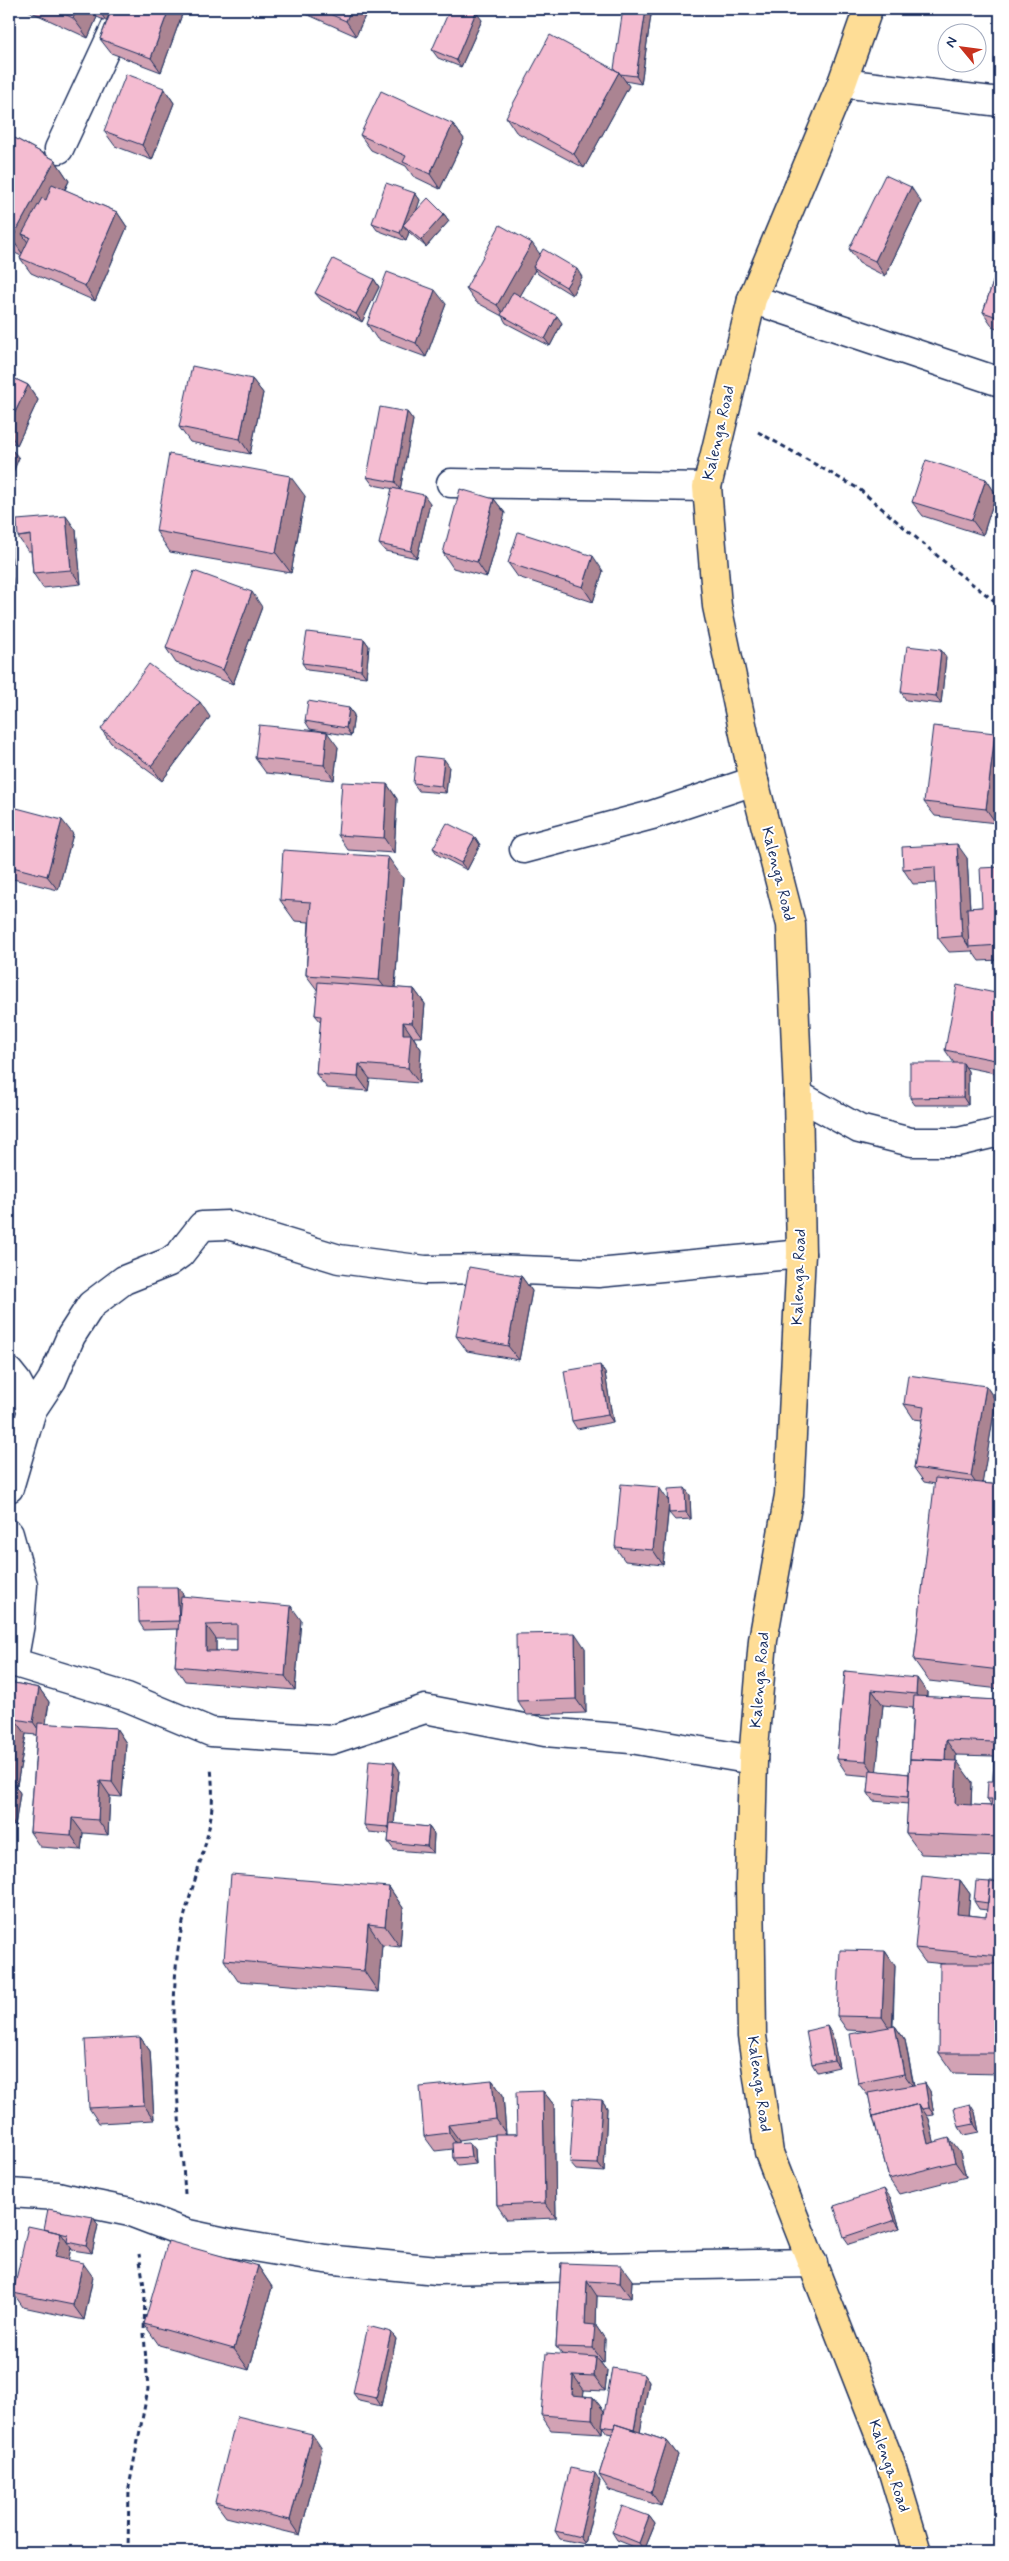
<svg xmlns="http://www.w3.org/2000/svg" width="1009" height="2561" font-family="Mynerve,sans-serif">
<rect width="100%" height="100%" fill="#fff"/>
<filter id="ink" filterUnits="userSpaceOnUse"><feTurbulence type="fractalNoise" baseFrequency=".02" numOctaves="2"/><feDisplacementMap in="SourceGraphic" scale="10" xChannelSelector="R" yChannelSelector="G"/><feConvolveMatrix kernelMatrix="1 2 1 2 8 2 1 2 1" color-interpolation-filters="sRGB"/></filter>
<g filter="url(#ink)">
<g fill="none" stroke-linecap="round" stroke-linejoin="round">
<g stroke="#1b2f5e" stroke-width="31">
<path id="minor" d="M842 83 1000 102
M59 149 124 9
M752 299 1000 382
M451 483 707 487
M524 849 652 815 754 781
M798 1095 859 1129 911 1142H958L1000 1132
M9 1372 17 1382 32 1410 9 1488
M32 1410 52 1380 71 1336 91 1305 124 1280 169 1262 180 1254 202 1226 228 1225 339 1259 425 1270 495 1269 598 1273 801 1254
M9 1534 23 1585 20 1624 13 1663
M9 1661 127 1697 211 1732 331 1740 425 1709 545 1732 631 1739 753 1760
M9 2193 58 2196 96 2205 130 2212 188 2234 230 2243 325 2259 437 2270 813 2263"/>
</g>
<g stroke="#1b2f5e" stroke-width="31">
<path id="major" d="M868 9 842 83 752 299 707 487 717 606 754 781 791 925 798 1095 801 1254 789 1495 763 1640 753 1760 750 1883 752 2036 769 2153 890 2462 917 2552"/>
</g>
<path stroke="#1b2f5e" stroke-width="3" stroke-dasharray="5 4" stroke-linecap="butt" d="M758 432 859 489 954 570 1000 605
M185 2194C180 2116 167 2020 179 1943 186 1896 208 1853 212 1806 213 1793 212 1780 211 1767
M128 2552 129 2487 148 2389 144 2334 145 2293 139 2254"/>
<use href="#minor" stroke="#fff" stroke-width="28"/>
<use href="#major" stroke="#fedd96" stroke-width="28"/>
</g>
<path fill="#d2a2b4" stroke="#1b2f5e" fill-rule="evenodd" d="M25 9H184L161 72 111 53 100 39 111 10 106 21 97 17 88 38Z
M295 9H368L356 36Z
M651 15 641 84 625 81 629 86 584 168 516 132 506 117 614 69Z
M482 20 461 67 438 58 432 50Z
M164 88 174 103 152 160 115 146 104 131Z
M453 124 464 139 440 189 413 176 406 166 371 150 360 135Z
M9 135 55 160 69 181 65 190 117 212 127 227 95 301 31 273 20 258 21 256 9 250Z
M415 193 420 200 416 210 444 214 449 221 426 247 409 232 406 241 377 230 372 223Z
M921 202 885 276 859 263 849 249Z
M540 255 582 277 572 295 538 274 535 270 520 296 562 323 550 346 506 323 502 316 476 302 466 288Z
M1000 261V329L993 327 983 312Z
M374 279 379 287 362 322 321 300 315 293Z
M446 304 426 357 377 339 367 324Z
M9 376 28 385 38 400 17 445 9 441Z
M252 379 263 393 250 454 190 442 179 427Z
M407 412 413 420 400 490 373 485 367 477Z
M986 479 996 494 983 535 923 516 912 502Z
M305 496 291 573 170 552 156 531Z
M494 499 505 513 487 577 453 568 443 553Z
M430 503 417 558 385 551 379 544Z
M76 530 81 584 43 588 33 573 31 551H28L18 537Z
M9 542 11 545 13 587H9Z
M508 563 603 571 593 602 518 577Z
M262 607 233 684 176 663 166 648Z
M364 639 369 646 366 677 307 670 302 663Z
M941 650 946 657 941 704 906 700 901 692Z
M349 708 354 715 351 736 310 729 305 721Z
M210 717 162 781 111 743 101 729Z
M1000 741V788L996 823 935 816 924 802Z
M338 747 334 780 266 773 255 758Z
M449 766 446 793 419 791 413 783Z
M387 784 397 799 394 853 348 850 338 835Z
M9 806 73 834 58 890 9 878Z
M475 837 480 845 467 870 438 855 433 848Z
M967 858 970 908 982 907 1000 867V960L979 961 972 951 949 952 938 938 936 883 913 884 903 869Z
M403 878 395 988 414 989 425 1004 422 1037H414V1038L421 1049 419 1083 370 1079 368 1091 327 1088 316 1074 321 1022 315 1015 318 991 306 975 309 922 295 921 280 900Z
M1000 994V1074L965 1067 968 1071V1105H915L910 1098 954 1063 945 1050Z
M521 1276 532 1291 519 1360 467 1351 456 1336Z
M605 1373 613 1422 577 1429 572 1421Z
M986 1386 996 1401 982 1483 1000 1485V1689L929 1681 914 1660 935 1484 924 1482 914 1468 922 1420 914 1419 904 1404Z
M690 1495 691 1519 675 1520 669 1513V1504L663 1565 625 1561 615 1547 669 1501Z
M183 1594V1597L301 1620 295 1690 185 1681 175 1666 178 1629 144 1630 139 1622ZM216 1639H237V1651H216Z
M585 1648 586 1713 527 1715 517 1701Z
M845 1671 927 1692V1697L1000 1700V1857L921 1854 906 1833 908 1804 873 1801 868 1793 870 1776 847 1774 837 1759ZM883 1705 913 1708 909 1774 876 1771ZM956 1755 994 1756 993 1781 987 1799 991 1806 971 1805 972 1782 956 1761Z
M9 1682 39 1688 49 1702 46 1724 116 1728 126 1743 122 1797 110 1796 108 1835 83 1833 81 1850 40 1847 30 1832 37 1735 26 1734 17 1785H15L20 1793 15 1826 9 1825Z
M394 1762 399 1770 394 1824 429 1827 434 1834 433 1853 394 1850 388 1842 389 1834 369 1832 364 1825Z
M960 1880 970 1894 968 1915 986 1917 987 1910 979 1909 974 1901 1000 1882V2074L953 2073 939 2053 945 1964 925 1962 915 1948Z
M389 1887 403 1908 400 1947 382 1945 378 1992 238 1981 224 1960Z
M885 1951 895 1966 893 2026H895L905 2040 914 2085 930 2091 934 2115 927 2116 929 2119 934 2142 960 2153 966 2177 899 2194 889 2179 874 2120 873 2118 869 2097 858 2083 867 2031 847 2030 837 2016Z
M832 2034 839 2067 817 2072 812 2064Z
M140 2037 150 2051 154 2120 99 2123 89 2108Z
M492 2080 503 2095 506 2134H517L543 2091 554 2105 556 2218 507 2220 497 2205 495 2135 459 2140V2143L475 2149 476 2164 458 2166 453 2158V2149L435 2151 424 2136Z
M602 2100 607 2108 604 2172 576 2170 570 2163Z
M975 2112 979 2132 964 2135 959 2127Z
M890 2197 900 2228 849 2244 844 2237Z
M93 2217 98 2225 92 2253 72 2250 71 2248 68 2260 93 2277 84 2320 23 2307 13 2293 44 2229Z
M561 2263 632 2280 631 2298 597 2296 596 2326 605 2339 604 2363 600 2362 607 2371 605 2391 584 2390 583 2396 593 2397 604 2411 603 2422 644 2374 649 2381 640 2432 667 2441 678 2455 661 2506 609 2490 599 2475 612 2434 607 2433 602 2426V2433L551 2430 541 2415 562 2354 556 2347Z
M258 2266 272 2287 249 2370 159 2345 144 2324Z
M391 2332 396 2339 381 2406 359 2401 353 2393Z
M322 2449 300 2535 226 2517 215 2502Z
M600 2481 585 2544 560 2539 555 2531Z
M649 2516 655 2524 644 2551 617 2540 612 2532Z"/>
<path fill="#ab8492" stroke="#1b2f5e" d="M77 9H92L97 17 88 38 73 18Z
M98 9H112L106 21Z
M169 9H184L161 72 151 58Z
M351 9H368L356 36 346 21Z
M646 9H647L651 15 641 84 636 76Z
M476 12 482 20 461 67 456 60Z
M619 72 629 86 584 168 574 154Z
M164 88 174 103 152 160 142 145Z
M453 124 464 139 440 189 430 174Z
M55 160 69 181 35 244 30 237 22 234 32 248 26 259 12 239Z
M911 187 921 202 885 276 875 261Z
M415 193 420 200 410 230 403 225 409 232 406 241 400 233Z
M117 212 127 227 95 301 85 286Z
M444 214 449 221 426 247 421 240Z
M532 243 542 257 533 267 535 270 507 319 497 305Z
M577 269 582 277 572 295 566 287Z
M374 279 379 287 362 322 356 314Z
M435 290 446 304 426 357 416 343Z
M557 316 562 323 550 346 545 339Z
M252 379 263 393 250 454 240 439Z
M28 385 38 400 17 445 9 433V425Z
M407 412 413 420 400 490 395 482Z
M13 451 19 458 9 482V462Z
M290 476 305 496 291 573 276 553Z
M986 479 996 494 983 535 972 520Z
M424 495 430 503 417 558 411 551Z
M494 499 505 513 487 577 477 562Z
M66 516 76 530 81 584 71 570Z
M9 542 11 545 13 587 9 581Z
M593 556 603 571 593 602 583 587Z
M252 592 262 607 233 684 223 670Z
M364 639 369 646 366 677 361 670Z
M941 650 946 657 941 704 936 696Z
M200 702 210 717 162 781 151 766Z
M349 708 354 715 351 736 346 728Z
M327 732 338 747 334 780 324 765Z
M995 733 1000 741V788L996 823 986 809Z
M444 759 449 766 446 793 441 786Z
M387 784 397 799 394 853 384 838Z
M62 820 73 834 58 890 47 876Z
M475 837 480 845 467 870 461 863Z
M957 844 967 858 972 946 969 947 962 936Z
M388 857 403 878 394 1000 379 980Z
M414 989 425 1004 422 1037 412 1023Z
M403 1022 421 1049 419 1083 408 1068 403 1034Z
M963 1063 968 1071V1105L963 1097Z
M359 1064 370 1079 368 1091 358 1077Z
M521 1276 532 1291 519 1360 508 1346Z
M600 1365 605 1373 613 1422 608 1415Z
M986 1386 996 1401 981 1491 971 1476Z
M659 1487 669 1502 663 1565 653 1550Z
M685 1488 690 1495 691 1519 686 1512Z
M177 1587 183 1594 184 1629 179 1621Z
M291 1606 301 1620 295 1690 285 1676Z
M206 1625 216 1639V1666L206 1651Z
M575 1633 585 1648 586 1713 576 1699Z
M917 1678 927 1692 926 1709 916 1694Z
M39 1688 49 1702 43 1736 33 1722Z
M872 1690 883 1705 876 1776 866 1761Z
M15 1719 26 1734 17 1785 9 1774V1759Z
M116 1728 126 1743 122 1797 112 1782Z
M946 1740 956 1755 955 1777 945 1762Z
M957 1761 972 1782 970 1825 955 1804Z
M394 1762 399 1770 393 1835 388 1827Z
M10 1778 20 1793 15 1826 9 1817V1785Z
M100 1781 110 1796 108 1835 98 1820Z
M72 1818 83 1833 81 1850 71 1835Z
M429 1827 434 1834 433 1853 427 1846Z
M960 1880 970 1894 967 1929 957 1914Z
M389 1887 403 1908 400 1947 385 1926Z
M368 1924 382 1945 378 1992 364 1971Z
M885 1951 895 1966 892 2032 882 2017Z
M827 2026 832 2034 839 2067 834 2060Z
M895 2026 905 2040 914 2088 904 2074Z
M140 2037 150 2051 154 2120 144 2105Z
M492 2080 503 2095 506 2134 496 2119Z
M925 2083 930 2091 934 2115 929 2108Z
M543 2091 554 2105 556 2218 545 2203Z
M602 2100 607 2108 604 2172 598 2164Z
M919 2104 929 2119 938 2158 928 2144Z
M970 2104 975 2112 979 2132 974 2124Z
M448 2125 459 2140V2148L449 2133Z
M949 2138 960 2153 966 2177 955 2162Z
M469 2142 475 2149 476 2164 471 2157Z
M884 2189 890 2197 900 2228 895 2220Z
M93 2217 98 2225 92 2253 86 2246Z
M61 2233 71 2248 66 2272 55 2257Z
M83 2263 93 2277 84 2320 73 2305Z
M621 2265 632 2280 631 2298 620 2283Z
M258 2266 272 2287 249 2370 234 2349Z
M587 2281 597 2296 596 2326 605 2339 604 2363 593 2348 585 2324Z
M391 2332 396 2339 381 2406 376 2398Z
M596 2357 607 2371 605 2391 594 2376Z
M644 2374 649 2381 639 2439 634 2431Z
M573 2375 584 2390 582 2410 572 2395Z
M593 2397 604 2411 602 2433 592 2419Z
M312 2434 322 2449 300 2535 290 2520Z
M667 2441 678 2455 661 2506 651 2492Z
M595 2473 600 2481 585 2544 580 2537Z
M649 2516 655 2524 644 2551 639 2543Z"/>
<path fill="#f4bcd1" stroke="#1b2f5e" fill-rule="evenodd" d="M54 9H77L73 18Z
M112 9H169L151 58 100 39Z
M318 9H351L346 21Z
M450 9H469L476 12 456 60 432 50Z
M623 9H646L636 76 620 74 619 72 614 69Z
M550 35 619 72 574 154 506 117Z
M126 74 164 88 142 145 104 131Z
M381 91 453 124 430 174 403 162 406 156 360 135Z
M9 135 55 160 12 239 9 237Z
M885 175 911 187 875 261 849 249Z
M386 183 415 193 400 233 372 223Z
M52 184 117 212 85 286 20 258 30 237 22 234 42 198 46 200Z
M428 198 444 214 421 240 403 225Z
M500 225 532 243 497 305 466 288Z
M543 249 577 269 566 287 533 267Z
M333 259 374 279 356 314 315 293Z
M1000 261V318L983 312Z
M387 272 435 290 416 343 367 324Z
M513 292 557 316 545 339 501 315Z
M192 366 252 379 240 439 179 427Z
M9 376 28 385 9 425Z
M380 407 407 412 395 482 367 477Z
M9 449 13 451 9 462Z
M169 454 290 476 276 553 156 531Z
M926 460 986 479 972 520 912 502Z
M392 488 424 495 411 551 379 544Z
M460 489 494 499 477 562 443 553Z
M66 516 71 570 33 573 30 535 18 537 17 520Z
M518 532 593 556 583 587 508 563Z
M194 571 252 592 223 670 166 648Z
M307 632 364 639 361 670 302 663Z
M907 646 941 650 936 696 901 692Z
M149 664 200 702 151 766 101 729Z
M308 701 349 708 346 728 305 721Z
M259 725 327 732 324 765 255 758Z
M933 726 995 733 986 809 924 802Z
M416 756 444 759 441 786 413 783Z
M342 782 387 784 384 838 338 835Z
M9 806 62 820 47 876 9 866Z
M447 823 475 837 461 863 433 848Z
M957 844 962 936 938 938 935 867 903 869 902 847Z
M283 850 388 857 379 980 306 975 311 902 280 900Z
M1000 867V945L969 947 967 908 982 907 980 868Z
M318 982 414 989 412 1023 403 1022V1034H411L408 1068 359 1064 358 1077 316 1074 321 1016 315 1015Z
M957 985 1000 994V1061L945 1050Z
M910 1063H963V1097L910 1098Z
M469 1267 521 1276 508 1346 456 1336Z
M600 1365 608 1415 572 1421 564 1371Z
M908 1375 986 1386 971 1476 914 1468 924 1407 904 1404Z
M935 1478 1000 1485V1670L914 1660Z
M621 1484 659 1487 653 1550 615 1547Z
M685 1488 686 1512 669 1513 668 1489Z
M138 1587H177L179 1621 139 1622Z
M181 1596 291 1606 285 1676 175 1666ZM237 1624V1651H206V1625Z
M575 1633 576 1699 517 1701 516 1634Z
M845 1671 917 1678 916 1694 872 1690 866 1761 837 1759Z
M9 1682 39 1688 33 1722 15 1719 9 1759Z
M914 1696 1000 1700V1739L995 1738 994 1742 946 1740 945 1760 910 1759Z
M38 1723 116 1728 112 1782 100 1781 98 1820 72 1818 71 1835 30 1832Z
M995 1738 1000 1739V1837L906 1833 910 1759 957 1761 955 1804 991 1806 992 1799H987L988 1781H993Z
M369 1760 394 1762 388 1827 364 1825Z
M870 1770 909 1774 908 1797 868 1793Z
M390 1823 429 1827 427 1846 388 1842Z
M231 1874 389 1887 385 1926 368 1924 364 1971 224 1960Z
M922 1876 960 1880 957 1914 986 1917 990 1881 1000 1882V1956L915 1948Z
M976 1881 990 1882 988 1903 974 1901Z
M840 1950 885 1951 882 2017 837 2016Z
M940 1964H1000V2053H939Z
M827 2026 834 2060 812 2064 806 2031Z
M895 2026 904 2074 858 2083 850 2034Z
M140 2037 144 2105 89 2108 85 2040Z
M492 2080 496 2119 448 2125 449 2133 424 2136 420 2087Z
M925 2083 929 2108 922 2109 919 2104 873 2116 874 2118H873L868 2093Z
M543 2091 545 2203 497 2205 495 2134H517L516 2092Z
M574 2098 602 2100 598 2164 570 2163Z
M919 2104 928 2144 949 2138 955 2162 889 2179 873 2116Z
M970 2104 974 2124 959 2127 954 2108Z
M469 2142 471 2157 453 2158 452 2143Z
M884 2189 895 2220 844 2237 834 2206Z
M48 2209 93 2217 86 2246 67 2242 68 2235 44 2229Z
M28 2226 61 2233 55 2257 83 2263 73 2305 13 2293Z
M168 2241 258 2266 234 2349 144 2324Z
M561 2263 621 2265 620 2283 587 2281 585 2324 595 2325 593 2348 556 2347Z
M368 2326 391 2332 376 2398 353 2393Z
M546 2353 596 2357 594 2376 573 2375 572 2395 593 2397 592 2419 541 2415Z
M612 2368 644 2374 634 2430 615 2424 614 2428 602 2426Z
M237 2416 312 2434 290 2520 215 2502Z
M615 2424 667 2441 651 2492 599 2475Z
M570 2468 595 2473 580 2537 555 2531Z
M622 2506 649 2516 639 2543 612 2532Z"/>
</g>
<g text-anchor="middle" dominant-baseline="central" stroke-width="4" stroke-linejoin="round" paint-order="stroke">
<g font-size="16" fill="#1b2f5e" stroke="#fff">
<text transform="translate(719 433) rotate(-77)">Kalenga Road</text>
<text transform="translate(778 874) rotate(76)">Kalenga Road</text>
<text transform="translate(799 1277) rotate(-88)">Kalenga Road</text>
<text transform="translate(760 1680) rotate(-85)">Kalenga Road</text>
<text transform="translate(759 2084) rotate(82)">Kalenga Road</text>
<text transform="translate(889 2466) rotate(71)">Kalenga Road</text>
</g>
</g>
<rect width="1009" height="2561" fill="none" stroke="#fff" stroke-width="30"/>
<rect x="15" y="15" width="979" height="2531" fill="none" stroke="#1b2f5e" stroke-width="2" filter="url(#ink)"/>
<g transform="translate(962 48) rotate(299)"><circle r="24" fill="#ffffff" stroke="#a4acbf"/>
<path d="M0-4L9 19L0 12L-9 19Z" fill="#c8321e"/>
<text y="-8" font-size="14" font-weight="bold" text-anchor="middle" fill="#1b2f5e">N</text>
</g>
</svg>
